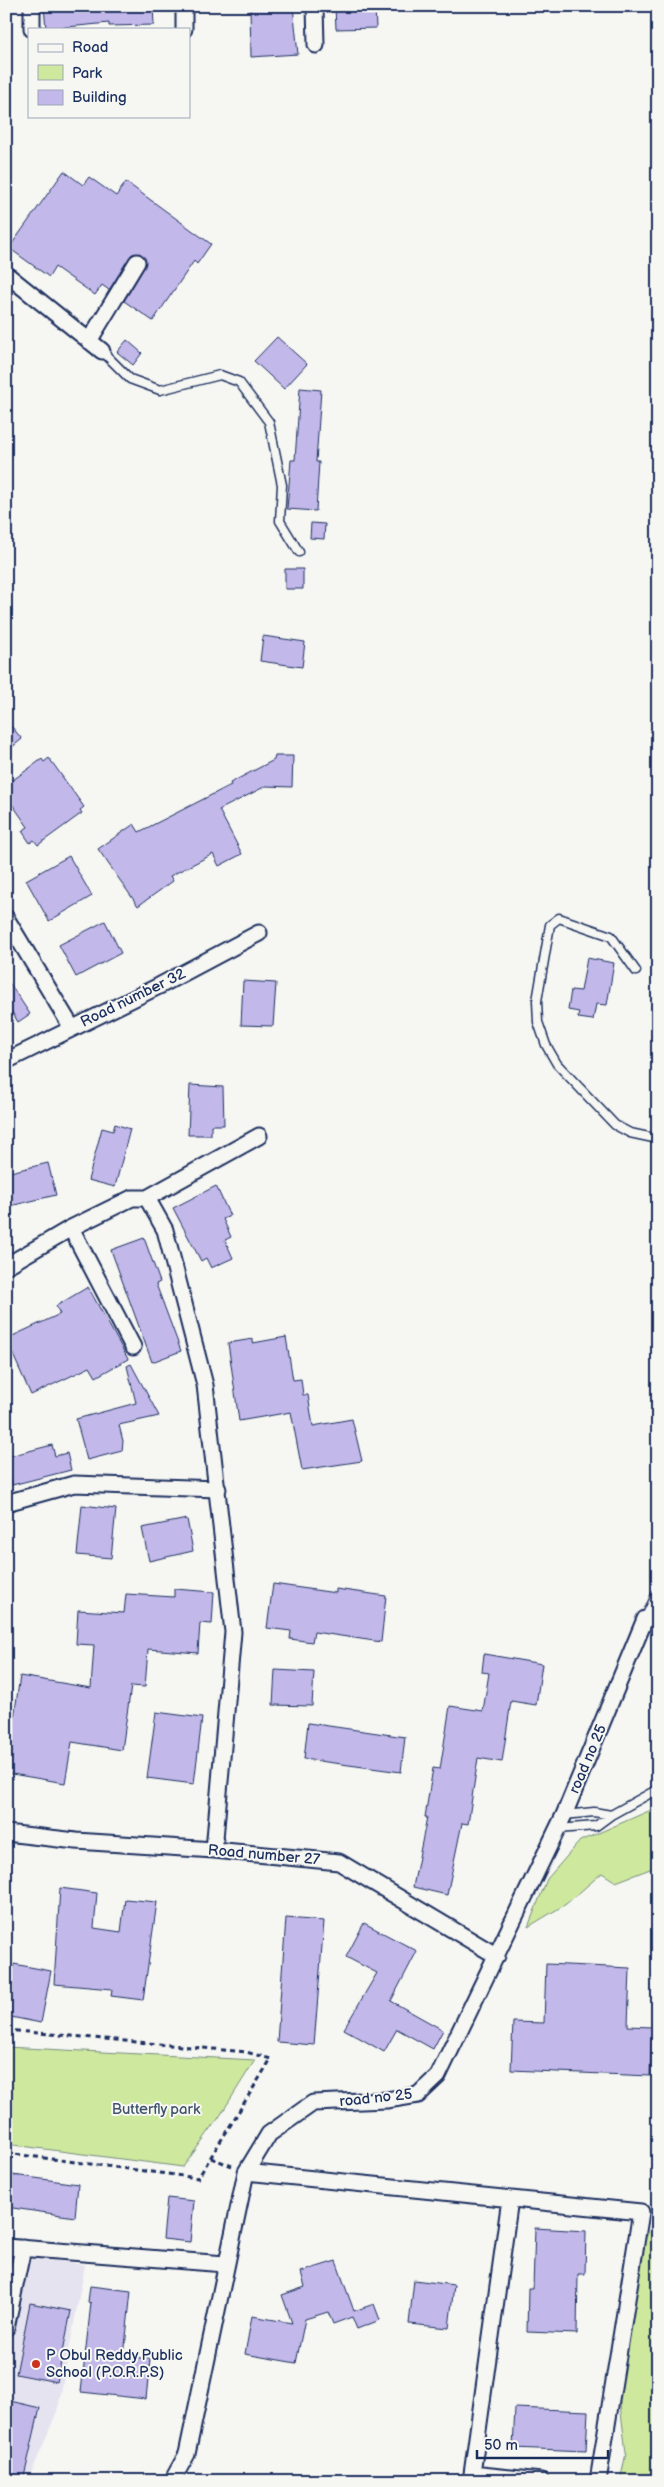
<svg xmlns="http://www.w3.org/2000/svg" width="664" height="2487" font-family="'Balsamiq Sans',sans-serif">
<rect width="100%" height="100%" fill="#f6f6f2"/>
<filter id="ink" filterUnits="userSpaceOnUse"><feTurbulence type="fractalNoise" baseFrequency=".02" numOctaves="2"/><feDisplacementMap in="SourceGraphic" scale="10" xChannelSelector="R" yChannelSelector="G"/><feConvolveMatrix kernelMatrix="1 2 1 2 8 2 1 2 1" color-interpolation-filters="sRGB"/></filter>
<g filter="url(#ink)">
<path fill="#e6e3f0" d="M28 2255 85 2265 58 2409 28 2481H6V2318Z"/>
<path fill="#cee89e" stroke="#748c7e" d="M658 1807V1866L616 1882 602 1873 566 1904 528 1927 547 1879 580 1841Z
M6 2047 255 2060 218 2119 183 2167 6 2144Z
M656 2221 658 2271 652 2307 658 2322V2481H620L626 2453 619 2396 637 2251Z"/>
<path fill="#c2b8ea" stroke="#1b2f5e" d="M44 6H153L154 25 109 26V23L46 29Z
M250 6H293L298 54 251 57Z
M335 6H375L376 28 336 29Z
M64 171 83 185 89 177 116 196 126 182 211 244 197 264 194 261 153 321 124 301 145 266V258L141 254H132L109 290 102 285 95 295 55 267 49 277 9 248Z
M277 337 307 364 284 389 254 361Z
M127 340 142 353 133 365 117 352Z
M300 388 321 390 316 462H319L316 511 287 509 291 460H295Z
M311 523 325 524 324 539 310 538Z
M285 569H303V589H285Z
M263 636 305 642 302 667 260 661Z
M6 720 22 739 6 752Z
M275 756H293L292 787 266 786 219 810 242 854 219 866 213 854 170 876 173 881 138 906 98 849 134 824 139 832 231 785 230 783 274 760Z
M49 758 84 807 80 810 82 813 38 845 34 840 30 843 22 831 28 827 12 804 6 808V785L42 759 44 762Z
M69 856 92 896 49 921 26 880Z
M105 921 121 953 76 977 59 945Z
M587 958 614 963 607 1005 596 1004 593 1020 578 1018 579 1012 568 1010 571 990 581 991Z
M6 978 30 1014 18 1022 12 1012 6 1016Z
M243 981 276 983 273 1026 241 1025Z
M190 1085 223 1087 224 1125H211V1135H188Z
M115 1124 130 1129 115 1187 88 1180 102 1128 113 1131Z
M48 1163 56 1195 6 1207V1173Z
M216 1186 230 1216 223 1219 231 1237 225 1240 233 1258 211 1268 206 1258 201 1261 173 1208Z
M144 1238 160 1282 156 1284 181 1351 152 1362 111 1250Z
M88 1287 128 1359 96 1377 90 1367 31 1395 6 1339 60 1314 56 1306Z
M286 1337 293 1380 301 1379 303 1395H308L313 1426 352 1419 362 1461 302 1470 291 1412 239 1421 228 1343 253 1339V1343Z
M131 1364 159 1416 119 1425 123 1441 122 1451 87 1460 76 1419 136 1403 127 1366Z
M52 1445 55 1456 67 1453 71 1470 12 1485 6 1457Z
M82 1505 116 1509 111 1558 77 1555Z
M187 1519 193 1551 149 1561 142 1528Z
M273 1584 336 1593V1589L386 1596 381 1642 314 1632 312 1642 290 1639 291 1631 267 1628Z
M174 1589 214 1592 212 1624 200 1623 198 1653 148 1649 145 1687 131 1686 122 1750 72 1742 65 1783 6 1773 20 1676 91 1688 94 1645 76 1644 78 1610 124 1613 126 1594 174 1597Z
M484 1654 542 1664 536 1705 511 1701 502 1762 478 1758 468 1824 462 1823 447 1895 413 1887 427 1817H425L433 1768 440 1769 450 1706 483 1711 489 1673 482 1672Z
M275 1670 314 1672 312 1706 273 1705Z
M156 1712 202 1718 194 1784 147 1778Z
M308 1723 405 1737 401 1772 304 1759Z
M60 1888 97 1893 94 1928 121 1932 125 1899 157 1902 143 2000 111 1996 112 1989 54 1984Z
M286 1918 324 1921 314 2045 277 2042Z
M364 1923 417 1951 391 2001 443 2030 433 2049 397 2029 384 2052 344 2029 377 1973 346 1957Z
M14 1964 51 1971 41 2023 6 2016V2005Z
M546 1964 630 1968 628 2026 652 2027 650 2076 511 2070 513 2022 544 2023Z
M6 2174 78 2184 75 2217 6 2207Z
M167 2198 194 2201 190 2242 163 2239Z
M535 2228 586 2231 585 2274H578L577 2334 527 2332 528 2288H533Z
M336 2261 354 2311 374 2304 380 2320 357 2329 352 2317 333 2324 328 2312 305 2319 296 2363 245 2354 252 2316 292 2323 282 2295 305 2287 301 2272Z
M414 2280 454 2285 449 2328 409 2324Z
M90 2286 131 2291 124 2356 150 2359 146 2399 81 2392 91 2303 88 2302Z
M30 2303 71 2311 57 2382 16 2374Z
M6 2400 40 2408 23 2481H6Z
M515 2408 588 2411 586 2451 513 2448Z"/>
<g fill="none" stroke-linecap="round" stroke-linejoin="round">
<g stroke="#1b2f5e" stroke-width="11">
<path id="service" d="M102 351 130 379 160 390 220 375 239 382 269 422 282 485 280 521 299 552
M636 971 611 936 559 918 550 925 537 1001 538 1022 546 1045 557 1064 615 1125 630 1133 658 1139
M645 1619 658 1591
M611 1815 658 1789
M557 1829 596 1826 611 1815 594 1812 564 1815"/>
</g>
<g stroke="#1b2f5e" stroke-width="19">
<path id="minor" d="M184 6V29
M315 6 316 45
M32 29V6
M6 274 102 351
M89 341 137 262
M6 918 72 1028
M6 1061 159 986 259 933
M147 1198 259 1136
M71 1228 133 1347
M6 1266 71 1228 132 1198H147L165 1230 205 1385 233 1632 214 1850
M6 1503 74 1484 218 1489
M6 1833 76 1841 214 1850 339 1862 497 1956
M246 2172 641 2212 598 2481
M510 2199 472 2474 541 2481
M6 2247 225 2264
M6 2328 23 2248
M172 2481 187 2454 246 2172 269 2134 313 2103 387 2100 418 2095 438 2076 564 1815 645 1619"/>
</g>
<path stroke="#1b2f5e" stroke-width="3" stroke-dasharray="5 4" stroke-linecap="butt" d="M6 2030 246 2052 271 2059 198 2178 6 2153
M211 2158 232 2166"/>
<use href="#service" stroke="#f6f6f2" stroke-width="8"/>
<use href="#minor" stroke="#f6f6f2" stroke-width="15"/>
</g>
</g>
<circle fill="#c8321e" stroke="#f6f6f2" stroke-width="2" cx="36" cy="2364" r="5"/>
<g text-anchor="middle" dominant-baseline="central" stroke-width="4" stroke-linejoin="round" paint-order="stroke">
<g font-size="15" fill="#1b2f5e" stroke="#f6f6f2">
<text transform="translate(133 998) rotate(-26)">Road number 32</text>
<text transform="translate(588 1759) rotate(-67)">road no 25</text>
<text transform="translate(264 1855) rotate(5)">Road number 27</text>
<text transform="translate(376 2098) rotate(-6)">road no 25</text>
</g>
<g font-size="15" fill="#3f546b" stroke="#f6f6f2">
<text x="156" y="2109">Butterfly park</text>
</g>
<g font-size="15" fill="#1b2f5e" stroke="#f6f6f2" text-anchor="start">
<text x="46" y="2355">P Obul Reddy Public<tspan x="46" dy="17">School (P.O.R.P.S)</tspan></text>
</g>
</g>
<rect width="664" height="2487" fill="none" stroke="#f6f6f2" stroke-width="25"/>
<rect x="12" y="12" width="639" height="2462" fill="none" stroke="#1b2f5e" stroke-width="2" filter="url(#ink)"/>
<rect x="28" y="28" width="162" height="90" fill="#f6f6f2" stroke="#9ea6b7"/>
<rect x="38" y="44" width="25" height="8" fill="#f6f6f2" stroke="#9ea6b7"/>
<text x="72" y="52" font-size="15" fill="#1b2f5e">Road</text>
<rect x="38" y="65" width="25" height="15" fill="#cee89e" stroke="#9ea6b7"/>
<text x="72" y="78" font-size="15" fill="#1b2f5e">Park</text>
<rect x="38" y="90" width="25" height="15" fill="#c2b8ea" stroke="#9ea6b7"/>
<text x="72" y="102" font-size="15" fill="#1b2f5e">Building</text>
<path d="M477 2450v8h131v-8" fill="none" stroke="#1b2f5e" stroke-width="2.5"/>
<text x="484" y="2450" font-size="15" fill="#1b2f5e" stroke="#f6f6f2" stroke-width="4" paint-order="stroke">50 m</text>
</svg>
